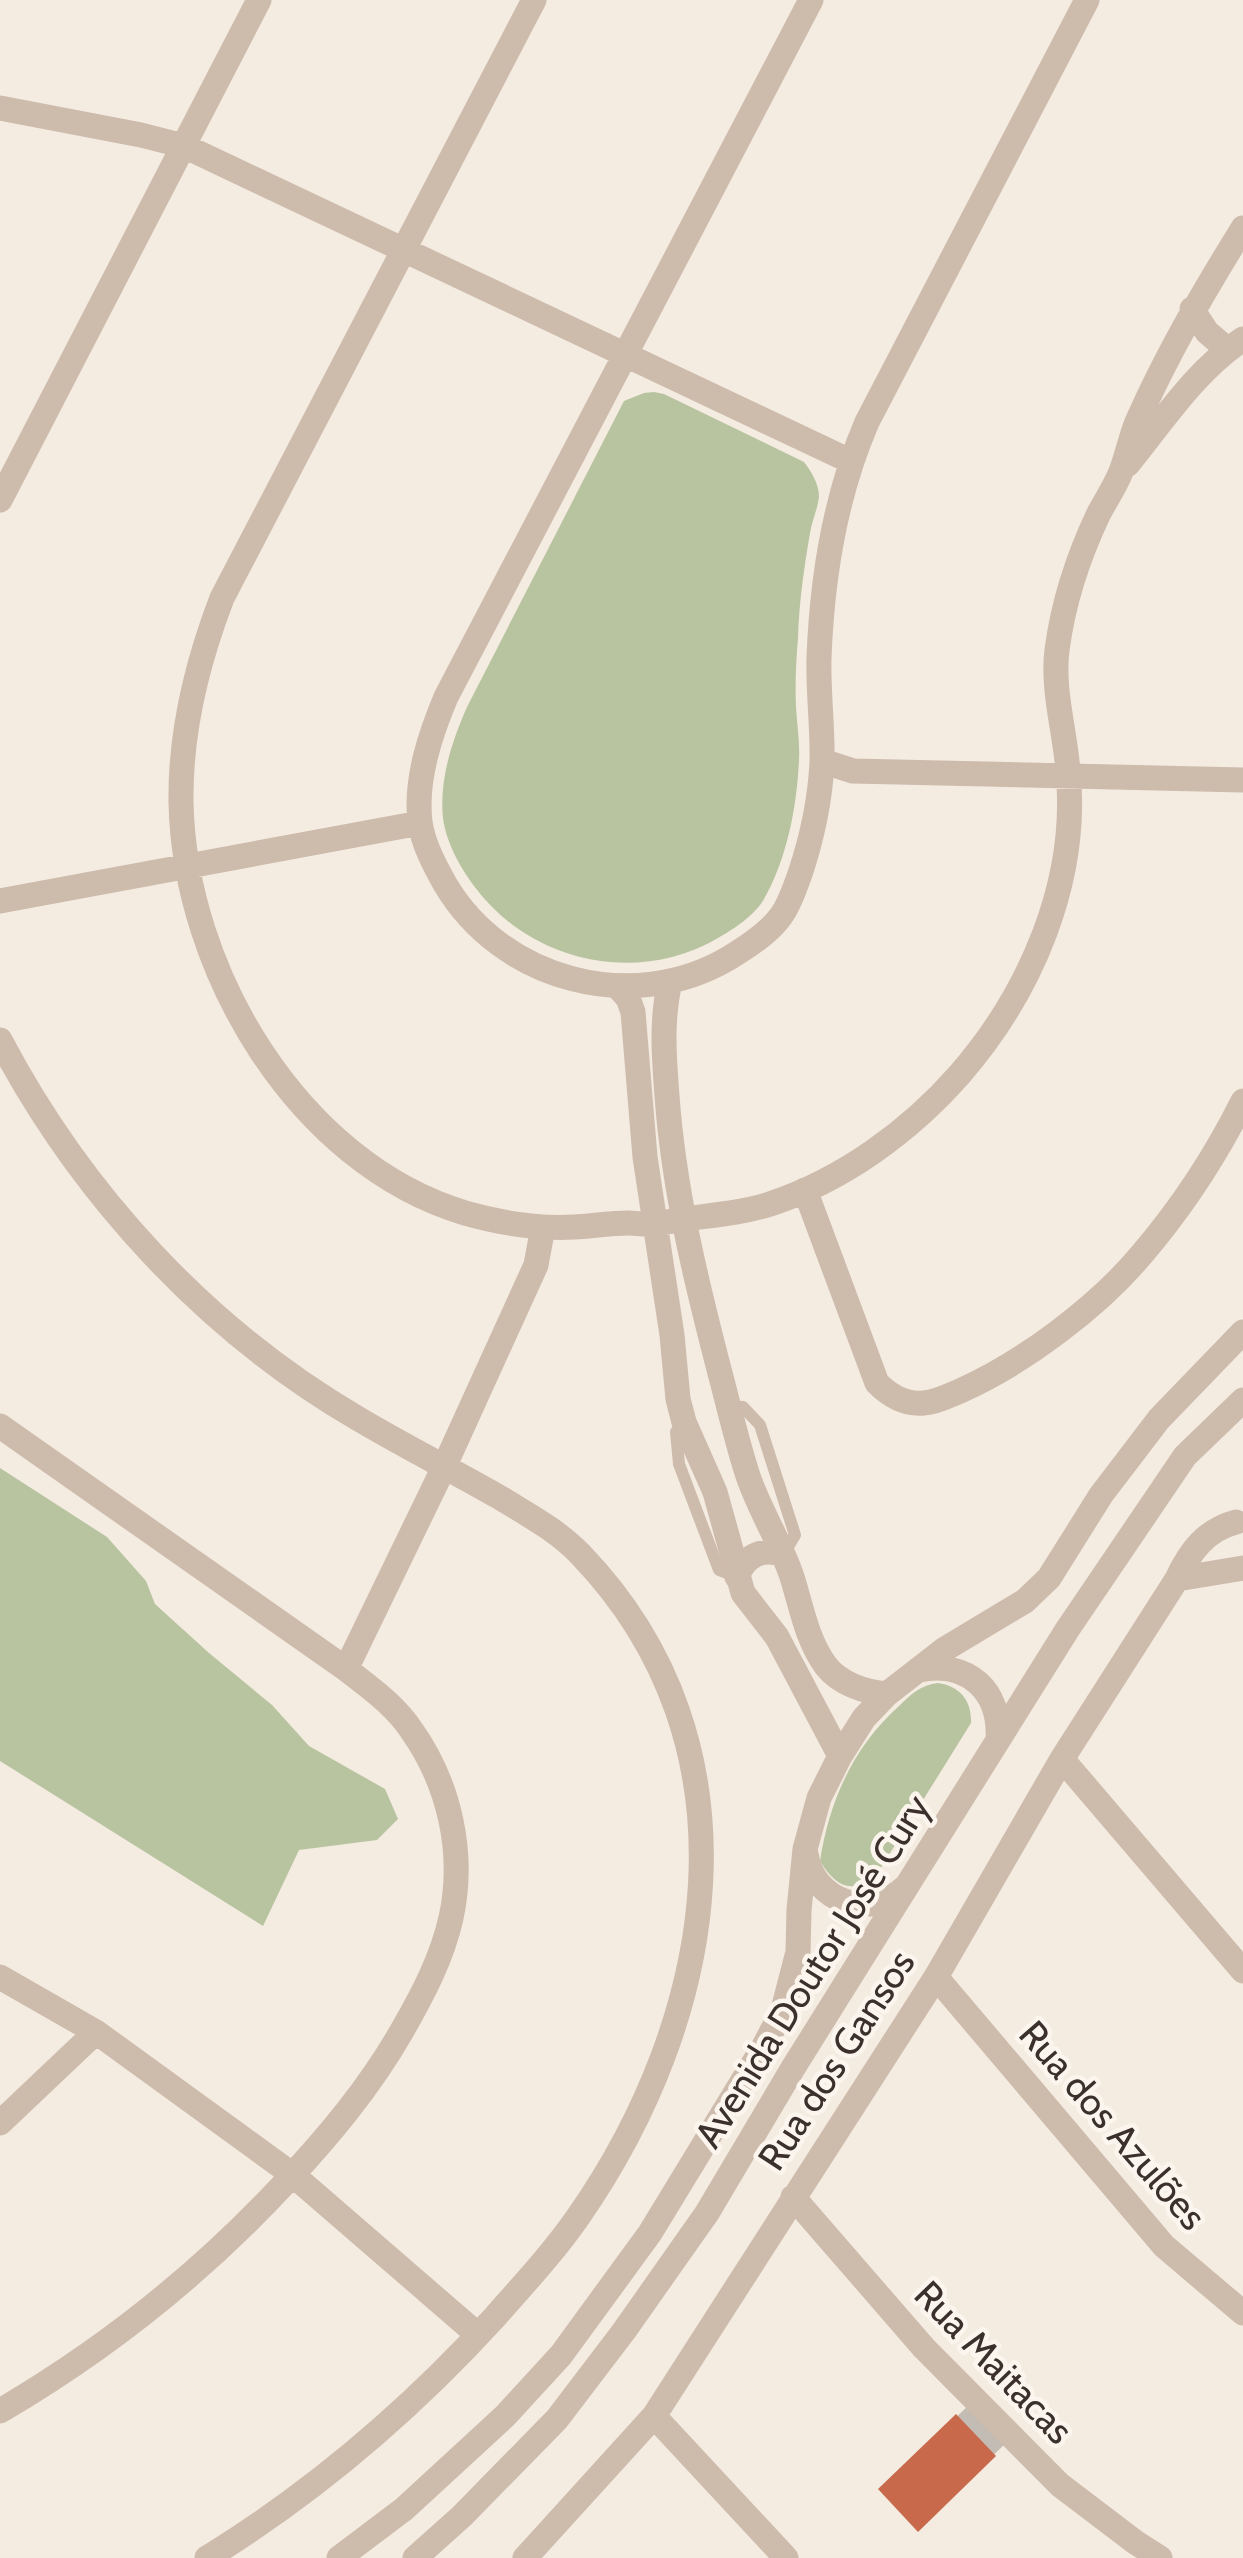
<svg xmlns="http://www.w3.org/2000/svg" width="1243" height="2558" font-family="Cabin,sans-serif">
<rect width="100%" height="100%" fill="#f4ebe1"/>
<path fill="#b8c4a0" d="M654 392 664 394 804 462C811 471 819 484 819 496 818 508 812 521 810 533 804 568 799 603 798 638 796 661 795 684 796 707 797 725 800 742 799 760 797 806 787 859 764 899 755 915 734 929 718 938 636 986 530 962 474 886 460 867 446 842 443 818 439 780 452 741 467 707L624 401 644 393Z
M0 1468 107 1537 146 1581 155 1604 209 1653 272 1705 309 1746 385 1789 398 1819 377 1840 299 1850 263 1926 0 1761Z
M938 1683C960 1686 972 1701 971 1723L877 1874C852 1896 835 1886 820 1861 829 1802 853 1747 899 1706 911 1694 921 1685 938 1683Z"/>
<path fill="#0003" d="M970 2404 1007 2442 918 2528 881 2489Z"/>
<path fill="#c8694b" d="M956 2414 996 2456 918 2532 878 2489Z"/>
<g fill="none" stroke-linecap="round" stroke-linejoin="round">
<path stroke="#cdbbac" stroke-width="12" d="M729 1406 743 1407 760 1425 795 1535 784 1553
M683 1424 676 1432 679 1464 719 1570 737 1577"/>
<path stroke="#cdbbac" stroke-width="25" d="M534 0 222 598C197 663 180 731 181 802 184 970 298 1163 465 1213 500 1223 537 1229 574 1227 592 1226 610 1223 629 1223 636 1223 644 1225 651 1224 662 1224 673 1220 684 1219 713 1215 742 1213 770 1204 843 1180 910 1131 960 1074 1031 992 1079 881 1068 771 1065 731 1052 690 1057 650 1063 604 1079 555 1099 513 1106 500 1114 488 1120 474 1127 457 1130 439 1137 422 1167 354 1204 291 1243 228
M811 0 446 697C430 735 415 780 420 822 423 844 435 866 445 884 502 981 633 1015 729 958 747 947 769 933 781 916 790 904 795 887 800 874 812 838 820 801 822 763 823 728 818 693 819 658 822 577 835 496 867 422L1087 0
M0 108 141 135 184 146 850 461
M1192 309 1207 332 1228 350
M1128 464C1164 420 1195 371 1243 339
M0 500 259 0
M822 761 853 771 1243 780
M0 901 420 823
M670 982C661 1019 664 1057 667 1096 674 1191 696 1281 720 1373 729 1407 737 1442 748 1476 759 1509 779 1540 791 1574 801 1604 806 1639 826 1666 840 1684 865 1692 887 1694
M617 986 628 998 633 1012 645 1157 672 1335 678 1399 684 1422 715 1492 743 1593 777 1637 840 1756
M0 1040C81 1194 206 1330 357 1418 404 1446 452 1470 499 1497 528 1515 557 1530 581 1555 764 1746 718 2016 578 2217 553 2253 523 2285 494 2318 409 2411 314 2492 207 2558
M805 1190 877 1383C890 1396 905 1405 924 1403 937 1402 948 1396 960 1391 1023 1363 1098 1307 1142 1254 1182 1207 1216 1155 1243 1101
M0 1426 346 1669C370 1688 395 1705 412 1731 450 1785 465 1854 451 1918 442 1958 423 1994 403 2029 370 2087 328 2137 283 2185 199 2275 106 2349 0 2411
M737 1577C745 1556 762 1547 783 1555
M1177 1579 1243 1568
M346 1669 445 1465 536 1265 543 1227
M919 1670C968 1660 1001 1691 998 1740
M1062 1759 1243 1971
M806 1854C813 1901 869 1921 904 1888
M0 1977 96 2032 293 2175 478 2335
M936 1977 1164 2246 1243 2313
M0 2123 96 2032
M793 2197 924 2348 1060 2485 1135 2542 1160 2558
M654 2416 786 2558
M339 2558 404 2509 505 2416 561 2355 650 2233 764 2046 783 2010 798 1952 799 1910 805 1849 819 1798 840 1756 864 1718 887 1694 945 1649 1025 1601 1049 1578 1101 1495 1159 1419 1243 1332
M415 2558 462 2516 557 2419 624 2331 707 2213 793 2068 1067 1630 1185 1456 1243 1400
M525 2558 654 2416 936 1977 1062 1759 1177 1579C1190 1551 1206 1530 1236 1522"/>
</g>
<g text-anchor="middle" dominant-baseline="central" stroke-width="9" stroke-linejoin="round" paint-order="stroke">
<g font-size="38" fill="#3b302b" stroke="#fbf5ee">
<text transform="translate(812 1971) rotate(-58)">Avenida Doutor José Cury</text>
<text transform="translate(836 2060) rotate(-57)">Rua dos Gansos</text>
<text transform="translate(1113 2125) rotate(49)">Rua dos Azulões</text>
<text transform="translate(994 2362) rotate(46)">Rua Maitacas</text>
</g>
</g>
</svg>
